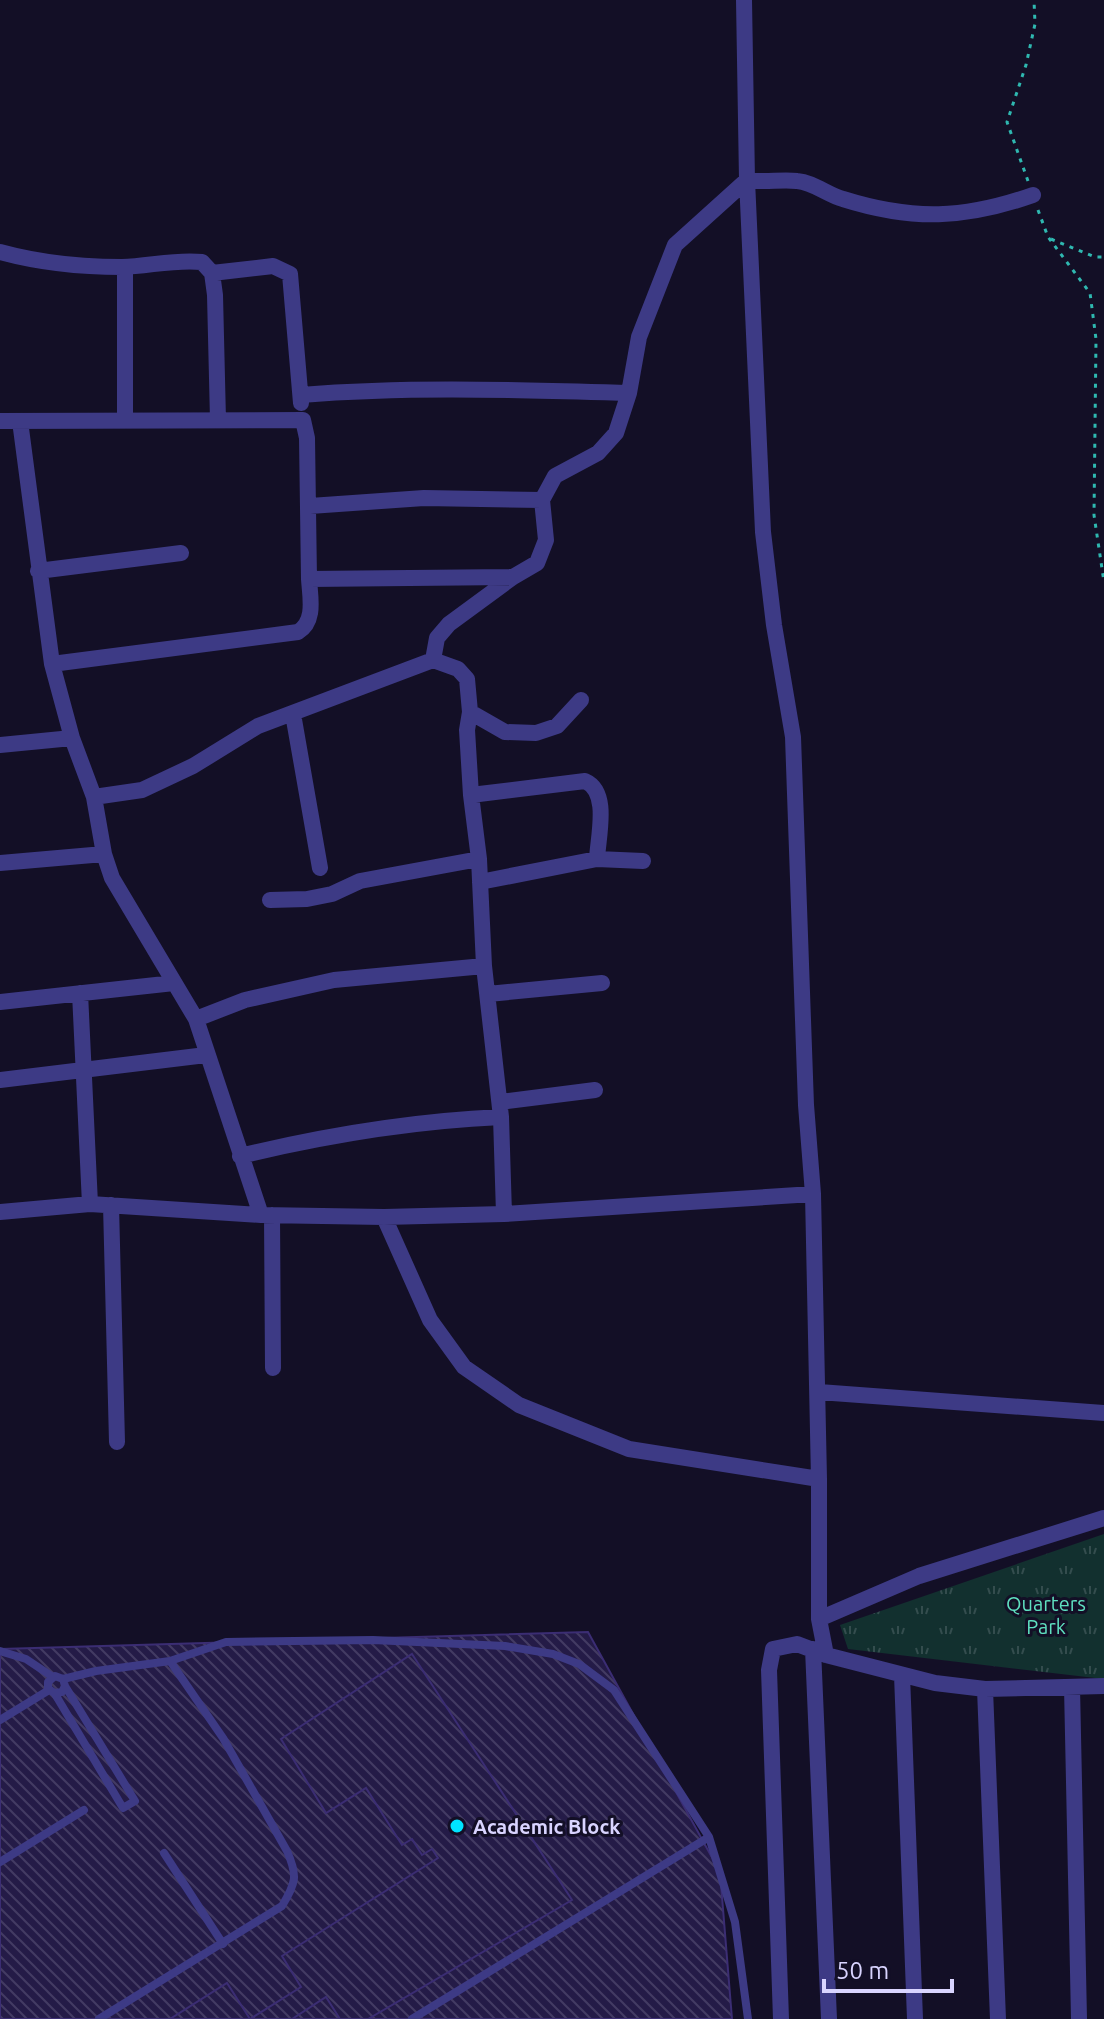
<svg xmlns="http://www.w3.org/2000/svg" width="1104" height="2019" font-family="Ubuntu,sans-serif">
<defs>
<pattern id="park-tufts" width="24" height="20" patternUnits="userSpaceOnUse" patternTransform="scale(2)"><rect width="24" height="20" fill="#12302f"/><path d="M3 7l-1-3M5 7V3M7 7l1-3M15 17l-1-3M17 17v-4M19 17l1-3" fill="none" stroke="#344d4e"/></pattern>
<pattern id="building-back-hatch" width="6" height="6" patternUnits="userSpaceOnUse" patternTransform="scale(2)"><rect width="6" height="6" fill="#241b47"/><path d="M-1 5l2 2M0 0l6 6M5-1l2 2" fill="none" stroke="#433b63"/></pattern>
</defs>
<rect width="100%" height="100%" fill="#130f26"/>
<path fill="url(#park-tufts)" d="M1104 1534V1679L848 1649 840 1625Z"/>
<path fill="url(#building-back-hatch)" stroke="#3b2d73" stroke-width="2" d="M588 1632 720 1872 732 2019H0V1649Z
M412 1654 572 1900 368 2019H340L326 1997 292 2019H170L227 1983 250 2019 301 1987 282 1956 438 1858 432 1849 422 1855 412 1839 402 1845 366 1788 326 1813 281 1739Z"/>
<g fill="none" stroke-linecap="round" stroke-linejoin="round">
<path stroke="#2fb8b0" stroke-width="3" stroke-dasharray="4 6" stroke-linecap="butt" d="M1028 181 1007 122 1026 65 1035 24 1034 0
M1038 210 1048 237 1090 293 1096 339 1094 515 1104 582
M1051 239 1095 257H1104"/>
<path stroke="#3d3a85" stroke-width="8" d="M0 1651 26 1659 53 1677
M63 1679 96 1671 170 1661 226 1642 373 1640 505 1646 553 1654 579 1664 614 1690 709 1837 735 1922 748 2019
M55 1694 123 1808 135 1801 65 1686 63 1679 55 1676 48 1682V1688L54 1693 62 1692 65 1686
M0 1720 49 1690
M164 1853 223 1944
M0 1862 84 1810
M99 2019 282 1906C296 1883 298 1876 287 1851L223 1738 170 1661
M412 2019 709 1837"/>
<path stroke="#3d3a85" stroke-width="16" d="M0 252C40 263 81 267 122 267 150 266 175 259 202 262L212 273 215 295 218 420
M212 273 273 266 290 274 301 403
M301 395C410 386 519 390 629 393
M0 421 303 420 307 438 309 579 513 577
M20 421 52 664 72 738 94 797 104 854 112 878 196 1019 261 1215
M125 421V267
M310 506 424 498 542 500
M38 571 181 553
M433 660 458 669 467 679 470 712 467 730 471 795 479 859 484 966 501 1117 504 1214
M52 664 298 632C316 621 310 597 309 579
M470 712 505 732 536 733 557 726 581 700
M293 714 320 868
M0 745 72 738
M471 795 585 781C610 792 598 836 597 859
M94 797 142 790 193 766 258 726 433 660 437 638 449 624 513 577 537 563 546 540 542 500 555 476 598 453 616 433 629 393 639 337 675 245 747 180 744 0
M0 863 104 854
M480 882 597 859 643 861
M270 900 307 899 332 894 360 881 479 859
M80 993 90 1204
M488 994 602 983
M0 1002 174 983
M196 1019 245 1000 334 980 484 966
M0 1080 206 1055
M500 1102 595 1090
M240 1156C327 1135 412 1121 501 1117
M111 1205 117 1442
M0 1212 90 1204 261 1215 384 1217 504 1214 813 1194
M272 1215 273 1368
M384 1217 430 1320 464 1367 519 1405 629 1449 819 1479V1619L919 1576 1104 1518
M819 1392 1104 1413
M819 1479 813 1194 806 1105 793 737 774 625 763 532 747 180C764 183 781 179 797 181 813 182 828 195 843 199 913 221 965 219 1033 195
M819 1619 826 1655
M813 1649 829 2019
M902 1675 915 2019
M1072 1687 1079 2019
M985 1689 998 2019
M781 2019 769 1670 773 1649 797 1644 826 1655 935 1683 985 1689 1104 1686"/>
</g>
<circle fill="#00e5ff" stroke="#130f26" stroke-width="3" cx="457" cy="1826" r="8"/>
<g text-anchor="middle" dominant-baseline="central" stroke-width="6" stroke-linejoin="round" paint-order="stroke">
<g font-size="20" fill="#5fe0c0" stroke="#130f26">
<text x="1046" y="1603">Quarters<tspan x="1046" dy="23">Park</tspan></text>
</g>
<g font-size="20" font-weight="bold" fill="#d9d4ff" stroke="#130f26" text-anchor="start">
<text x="473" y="1826">Academic Block</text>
</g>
</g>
<path d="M824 1979v12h128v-12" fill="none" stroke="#d9d4ff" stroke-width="4"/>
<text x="836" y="1979" font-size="24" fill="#d9d4ff" stroke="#130f26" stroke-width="6" paint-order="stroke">50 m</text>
</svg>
